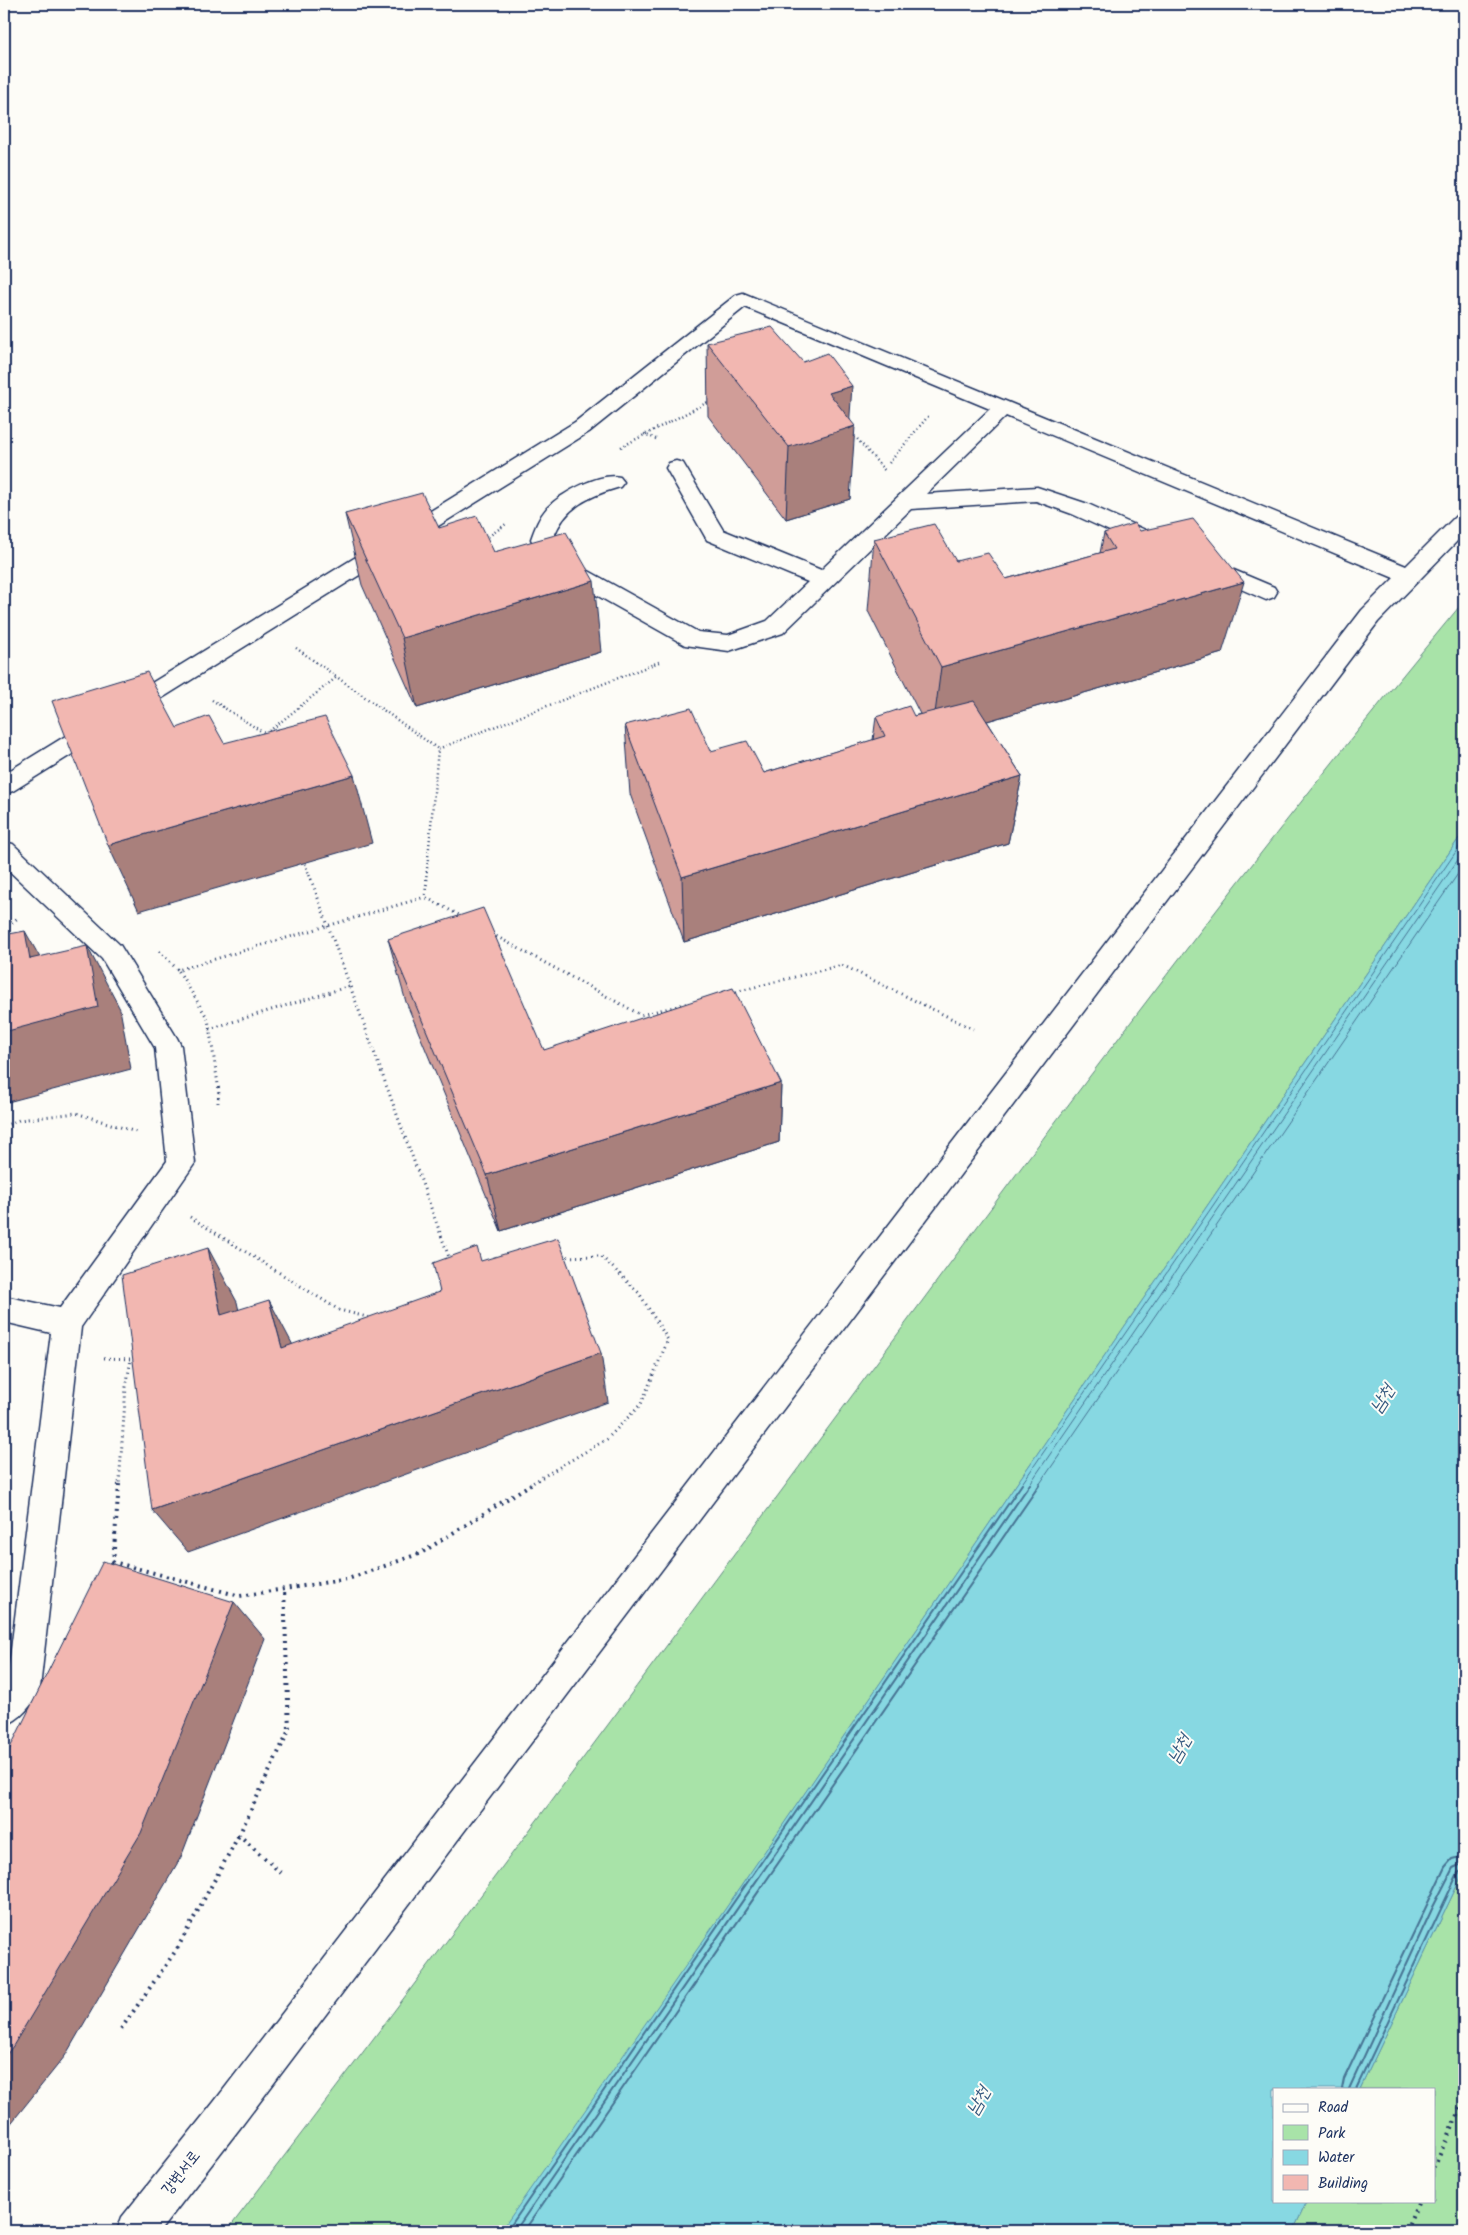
<svg xmlns="http://www.w3.org/2000/svg" width="1468" height="2235" font-family="Kalam,'Poor Story',sans-serif">
<rect width="100%" height="100%" fill="#fdfcf7"/>
<filter id="ink" filterUnits="userSpaceOnUse"><feTurbulence type="fractalNoise" baseFrequency=".02" numOctaves="2"/><feDisplacementMap in="SourceGraphic" scale="10" xChannelSelector="R" yChannelSelector="G"/><feConvolveMatrix kernelMatrix="1 2 1 2 8 2 1 2 1" color-interpolation-filters="sRGB"/></filter>
<g filter="url(#ink)">
<path fill="#a8e3a8" stroke="#628983" d="M1464 601V831L505 2231H227C448 1943 663 1650 880 1358 1069 1102 1260 846 1464 601Z
M1464 1871V2231H1293L1307 2201H1434V2089H1360Z"/>
<path fill="#87d8e2" stroke="#5c94ad" d="M1464 831V1871L1360 2089H1274V2201H1307L1293 2231H501L728 1905Z"/>
<g fill="none" stroke-linecap="round" stroke-linejoin="round">
<path stroke="#467393" stroke-width="1" d="M1021 1485 1464 840
M1029 1485 1464 851
M1039 1485 1464 865"/>
<path stroke="#467393" stroke-width="2" d="M1342 2089 1344 2079 1445 1867 1452 1859 1464 1856
M1349 2089 1432 1909 1453 1868 1464 1863
M1356 2089 1458 1873 1464 1870
M507 2231 1022 1484
M515 2231 1030 1484
M524 2231 1040 1484"/>
<g stroke="#1b2f5e" stroke-width="3">
<path id="minor" d="M743 293 1406 566 1456 516 1464 514V534L1378 622 240 2128 160 2231H117L122 2217 214 2102 1362 610 1394 578 1006 416 926 494 1037 487 1088 504 1163 538 1166 543 1163 548 1155 550 1147 548 1072 514 1036 501 911 509 783 633 729 651 685 645 543 565 531 539C535 528 539 517 547 508 561 493 600 472 620 477L624 482 620 487C589 496 564 507 553 539L560 555 698 632 728 635 767 621 808 582 707 540 666 468 669 463 676 461 683 463 723 530 821 570 990 409 745 307 589 432 13 791 4 794V774L575 422 736 295Z
M1210 560 1274 587 1277 592 1274 597 1266 600 1202 572 1199 567 1202 562Z
M4 842 13 844 120 945 177 1038 181 1046 195 1163 81 1327 40 1688C33 1705 21 1719 4 1726V1684L7 1681 51 1333 4 1322V1296L60 1308 167 1161 155 1048 102 959 4 866Z"/>
</g>
<path stroke="#1b2f5e" stroke-width="2.5" stroke-dasharray="1 3" stroke-linecap="butt" d="M852 433 886 472
M644 434 656 439
M621 447 710 401
M889 463 930 414
M485 539 506 524
M296 648 438 749
M212 700 264 733
M263 736 337 677
M304 860 311 880
M426 880 438 749 659 662"/>
<path stroke="#1b2f5e" stroke-width="3" stroke-dasharray="1 4" stroke-linecap="butt" d="M311 879 450 1260
M427 879 425 897 461 916
M4 929 19 917
M492 934 641 1015 689 1003
M159 951 178 970
M731 993 842 965 973 1029
M209 1029 350 986
M218 1103 219 1091 208 1019 178 970 425 897
M4 1126 19 1120 76 1113 136 1132
M190 1217 339 1310 371 1318
M430 1296 443 1291
M104 1358 131 1359 126 1387 119 1485
M529 1485 607 1439 641 1404 668 1340 639 1293 601 1256 561 1257"/>
<path stroke="#1b2f5e" stroke-width="4" stroke-dasharray="2 5" stroke-linecap="butt" d="M119 1484 113 1562 240 1596 348 1579 421 1553 531 1484
M281 1873 239 1835 289 1730 284 1588
M121 2029 177 1949 239 1835
M1434 2168 1464 2099
M1406 2231 1419 2201"/>
<use href="#minor" fill="#fdfcf7" fill-rule="evenodd"/>
</g>
<path fill="#d09d98" stroke="#1b2f5e" d="M707 343 803 362 850 419V499L786 519 708 416Z
M345 514 439 528 494 552 601 652 417 708 362 585Z
M1140 531 1222 653 987 721 1022 776 1008 843 684 942 630 794 625 725 711 751 764 773 873 740 876 717 914 716 920 714 868 611 874 539 956 561 1006 579 1100 553 1104 533Z
M388 939 544 1050 781 1083 779 1142 501 1231 406 1002Z"/>
<path fill="#a9807c" stroke="#1b2f5e" d="M852 386 849 429 855 426 850 499 786 519 789 447 829 393Z
M594 581 601 652 417 708 402 638Z
M1244 582 1222 653 932 737 941 667Z
M354 775 372 843 139 911 108 845Z
M1022 776 1008 843 684 942 682 877Z
M4 924 19 951 4 963Z
M25 931 61 995 87 946 120 1009 131 1069 4 1103V1032Z
M781 1083 779 1142 501 1231 487 1175Z
M208 1248 237 1302 251 1365 221 1315Z
M269 1300 296 1351 282 1348Z
M601 1353 608 1402 188 1552 152 1510Z
M234 1602 265 1639 181 1857 65 2056 4 2132V2058Z"/>
<path fill="#f2b7b1" stroke="#1b2f5e" d="M772 327 803 362 827 353 852 386 829 393 855 426 789 447 707 343Z
M422 493 439 528 477 516 494 552 566 532 594 581 402 638 345 514Z
M1193 519 1244 582 941 667 874 539 934 524 956 561 988 553 1006 579 1114 549 1104 533 1135 523 1140 531Z
M147 672 177 728 209 716 224 743 325 717 354 775 108 845 52 701Z
M974 701 1022 776 682 877 625 725 691 708 711 751 747 741 764 773 885 736 876 717 909 706 914 716Z
M483 908 544 1050 733 988 781 1083 487 1175 388 939Z
M25 931 30 959 87 946 98 1007 4 1032V935Z
M558 1238 601 1353 152 1510 122 1275 208 1248 221 1315 269 1300 282 1348 440 1292 433 1263 477 1247 481 1261Z
M103 1561 234 1602 141 1833 13 2046 4 2058V1760Z"/>
</g>
<g text-anchor="middle" dominant-baseline="central" stroke-width="4" stroke-linejoin="round" paint-order="stroke">
<g font-size="16" fill="#1b2f5e" stroke="#fdfcf7">
<text transform="translate(181 2173) rotate(-52)">강변서로</text>
</g>
<g font-size="18" font-style="italic" fill="#36597f" stroke="#fdfcf7">
<text transform="translate(1383 1399) rotate(-57)">남천</text>
<text transform="translate(1180 1749) rotate(-60)">남천</text>
<text transform="translate(979 2101) rotate(-60)">남천</text>
</g>
</g>
<rect width="1468" height="2235" fill="none" stroke="#fdfcf7" stroke-width="20"/>
<rect x="10" y="10" width="1448" height="2215" fill="none" stroke="#1b2f5e" stroke-width="2" filter="url(#ink)"/>
<rect x="1273" y="2088" width="162" height="115" fill="#fdfcf7" stroke="#a3aaba"/>
<rect x="1283" y="2104" width="25" height="8" fill="#fdfcf7" stroke="#a3aaba"/>
<text x="1318" y="2112" font-size="15" fill="#1b2f5e">Road</text>
<rect x="1283" y="2125" width="25" height="15" fill="#a8e3a8" stroke="#a3aaba"/>
<text x="1318" y="2138" font-size="15" fill="#1b2f5e">Park</text>
<rect x="1283" y="2150" width="25" height="15" fill="#87d8e2" stroke="#a3aaba"/>
<text x="1318" y="2162" font-size="15" fill="#1b2f5e">Water</text>
<rect x="1283" y="2175" width="25" height="15" fill="#f2b7b1" stroke="#a3aaba"/>
<text x="1318" y="2188" font-size="15" fill="#1b2f5e">Building</text>
</svg>
